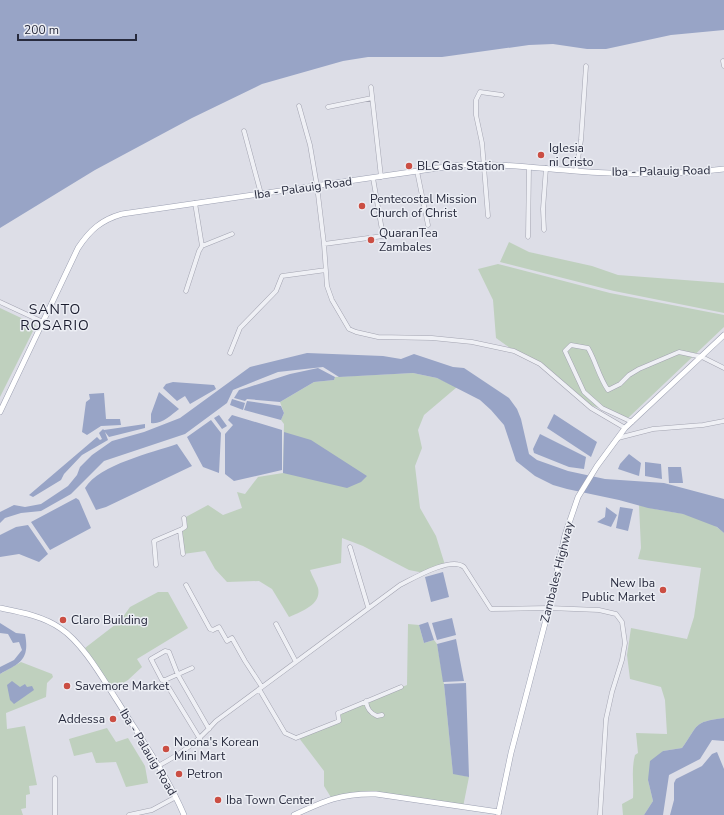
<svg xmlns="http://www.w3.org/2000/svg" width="724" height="815" font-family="'Nunito Sans',sans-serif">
<rect width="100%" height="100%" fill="#dddee7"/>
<path fill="#bfd0be" d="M509 242 529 252 592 266 618 275 724 283V313L614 291 500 262Z
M498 264 610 293 724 315V327L627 419 588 404 539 362 513 350 496 338 493 300 478 269Z
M0 308 36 325 0 397Z
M413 373 437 378 457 387 424 415 418 430 422 448 415 466 420 508 436 536 445 565 424 573 409 570 363 546 342 538 341 563 310 570C312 576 316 582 318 588 322 605 300 612 289 617L272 589 259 581 227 582 215 569 205 551 183 554 180 531 185 527 184 518 208 505 223 515 242 508 237 492 245 494 258 477 283 473 284 424 281 420 284 413 280 402 314 382 334 380 335 377Z
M639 505C667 514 702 511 724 533V718C692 722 699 725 682 748L663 751 648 780 653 801 644 815H623L622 804 633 798C634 783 631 770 635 755L638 753 636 733 667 734 665 700 661 687 630 679 627 655 631 628 687 639 694 617 701 568 638 559 641 548Z
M158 592H168L188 628 137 659 142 667 128 680 113 689 85 648 120 621 130 607Z
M408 624 419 625 424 643 434 640 437 644 444 684 453 773 469 777 463 807 376 794 332 799 324 786V771L299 738 339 721 338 713 407 685Z
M21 662 52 674 53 677 47 683 46 697 6 713 7 729 25 726 37 785 29 786 30 794 26 795V808L21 809 23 815H0V674Z
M107 728 116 742 128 738 145 766 148 783 126 787 116 762 96 763 92 752 74 756 69 739Z"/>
<path fill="#98a4c6" d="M0 0H724V30L671 35 606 49H587L553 44 529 45 442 57H368L343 61 262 84 192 118 95 170 0 228Z
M307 353 383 356 401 359 414 354 453 367 464 368 509 398 517 409 521 419 529 454 537 460 568 471 605 479 664 483 724 499V533L717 527 683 514 648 508 619 500 567 489 553 485 535 476 516 461 504 425 491 410 480 400 437 378 413 373 339 377 323 367 278 372 233 390 227 403 185 434 104 461 71 494 41 511 21 513 5 518 0 523V512L14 505 25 507 41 504 68 486 77 475 80 467 92 455 112 441 144 432 180 418 250 367Z
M318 368 335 377 334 380 314 382 280 402 247 399 245 401 234 398 239 390 246 388 290 374Z
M173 382 214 385 216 389 190 404 185 396 177 401 163 388 166 384Z
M159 392 179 409C171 415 161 425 151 423V414Z
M104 393 106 419H120L121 425 101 426 87 435 82 432 86 402 90 399 89 394Z
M232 399 245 403 243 410 230 405Z
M247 401 281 406 284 413 281 420 244 410Z
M554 414 597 442 591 457 547 428Z
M219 415 227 426 222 429 214 418Z
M232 415 282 430V470L234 481 225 474V434L233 425 228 420Z
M211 420 221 433 219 473 203 467 187 437Z
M145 424V428L109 437 105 432 108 440 82 455 64 474 61 480 33 497 29 495 97 437 100 440 102 439 99 433 103 429 104 430Z
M284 432 311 440 367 476 361 482 347 488 283 473Z
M540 434 586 457 584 469 569 467 534 453 533 449Z
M177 444 192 466 106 507 96 510 85 488C100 464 152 453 177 444Z
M629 454 641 463 639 476 618 469 620 464Z
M645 462 661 464 662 479 645 476Z
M668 467H681L683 483H669Z
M76 498 79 500 91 528 50 550 31 522Z
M606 507 617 515 611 527 597 522 605 517Z
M620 507 633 509 628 531 616 528Z
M28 525 48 554 39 562 19 554 0 557V535L16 527Z
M443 572 449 597 431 602 425 577Z
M452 618 456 635 437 640 432 623Z
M428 622 434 640 424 643 419 625Z
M0 623 16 633 25 634C30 660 20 663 0 674V667L14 660 22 650 19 642 13 643 8 634 0 633Z
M456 639 464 681 443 682 437 644Z
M12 681 20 687 25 684 27 687 32 686 34 690 14 704 10 700 7 685Z
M466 683 469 777 453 774 444 684Z
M724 718V741L712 740 700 759 669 775 663 815H644L653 801 648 780 650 761 663 751 682 748C699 725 692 722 724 718Z
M717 752 724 769V815H670L674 800V783L676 779 702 766 712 754Z"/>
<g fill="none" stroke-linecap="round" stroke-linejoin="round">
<g stroke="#a3a4b1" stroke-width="5">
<path id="minor" d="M723 61 724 66
M371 87 381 177
M299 106 310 145 317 186 324 244 327 286 332 300 349 329 356 332 378 337 432 338 472 342 514 351 540 364 591 408 625 428
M328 107 372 98
M244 131 261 194
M417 171 428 225
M576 171 581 140 586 66
M488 216 482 143 476 115V100L480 92 502 95
M544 230 543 209 546 168
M528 237 529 167
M324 244 383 236 373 178
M202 246 232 234
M186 291 199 251 202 246 195 203
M0 302 43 322
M230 353 240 328 276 291 282 276 326 270
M632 422 602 408 584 392 565 351 571 345 588 348C596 362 599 377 608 390L620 384 629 375 639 369 679 352 702 357 724 368
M618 438 653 429 703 425 724 421
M180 531 183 554
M350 547 368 607
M156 565 154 541 182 529 185 527 184 518
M186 585 210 629 213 630 219 627 227 641 232 638 245 661 262 687
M276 624 296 662
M165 680 192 668
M259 689 285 733 296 738 339 721 338 713 341 712 401 687
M366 701C367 709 370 713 377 716L382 715
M200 739 164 680H162L151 659 165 651 169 652 178 675 209 729
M158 766C184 752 197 742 216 721L400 585C414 578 451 556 464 567L491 609 549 608 599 610 616 614 622 622 625 643 622 660 612 692 606 719 600 815
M55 815V778
M129 815 152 810 176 797"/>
</g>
<g stroke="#9ca0b2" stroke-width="6">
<path id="major" d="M0 412 78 248C90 230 101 220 122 214L459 165C498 163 536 168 575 171 624 175 675 175 724 169
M0 608C20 612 43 616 60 628 83 643 103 679 118 702 141 739 167 775 184 815
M294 815C324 801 342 793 376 794L499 812
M498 815 511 753 549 608 565 535 578 497 597 466 625 428 724 335"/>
</g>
<use href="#minor" stroke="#eff0f5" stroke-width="4"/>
<use href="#major" stroke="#fff" stroke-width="5"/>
</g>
<g fill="#cb4e43" stroke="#eceef4" stroke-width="1.5">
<circle cx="541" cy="155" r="4"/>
<circle cx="409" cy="166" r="4"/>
<circle cx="362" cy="206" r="4"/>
<circle cx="371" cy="240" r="4"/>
<circle cx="663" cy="590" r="4"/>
<circle cx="63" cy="620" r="4"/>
<circle cx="67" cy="686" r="4"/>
<circle cx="113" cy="719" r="4"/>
<circle cx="166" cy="749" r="4"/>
<circle cx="179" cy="774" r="4"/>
<circle cx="218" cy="800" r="4"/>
</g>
<g text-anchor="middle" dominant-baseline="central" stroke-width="3" stroke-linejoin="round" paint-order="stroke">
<g font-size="12" fill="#272a3d" stroke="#eceef4" text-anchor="start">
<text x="549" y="148">Iglesia<tspan x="549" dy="14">ni Cristo</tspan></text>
<text x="417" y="166">BLC Gas Station</text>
<text x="370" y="199">Pentecostal Mission<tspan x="370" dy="14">Church of Christ</tspan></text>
<text x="379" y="233">QuaranTea<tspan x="379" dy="14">Zambales</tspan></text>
<text x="655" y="583" text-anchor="end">New Iba<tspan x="655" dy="14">Public Market</tspan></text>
<text x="71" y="620">Claro Building</text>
<text x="75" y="686">Savemore Market</text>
<text x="105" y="719" text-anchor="end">Addessa</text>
<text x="174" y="742">Noona's Korean<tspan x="174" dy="14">Mini Mart</tspan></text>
<text x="187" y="774">Petron</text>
<text x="226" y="800">Iba Town Center</text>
</g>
<g font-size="12" fill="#272a3d" stroke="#eceef4">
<text transform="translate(661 171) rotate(-1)">Iba - Palauig Road</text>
<text transform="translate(303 188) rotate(-8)">Iba - Palauig Road</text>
<text transform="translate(557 572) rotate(-76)">Zambales Highway</text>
<text transform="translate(148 752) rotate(59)">Iba - Palauig Road</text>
</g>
<g font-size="14" letter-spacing="1" fill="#191b2d" stroke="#eceef4">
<text x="55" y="309">SANTO<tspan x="55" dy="16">ROSARIO</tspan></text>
</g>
</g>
<path d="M18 34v6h118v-6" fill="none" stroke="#272a3d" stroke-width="2"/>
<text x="24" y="34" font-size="12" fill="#272a3d" stroke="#eceef4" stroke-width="3" paint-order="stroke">200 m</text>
</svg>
